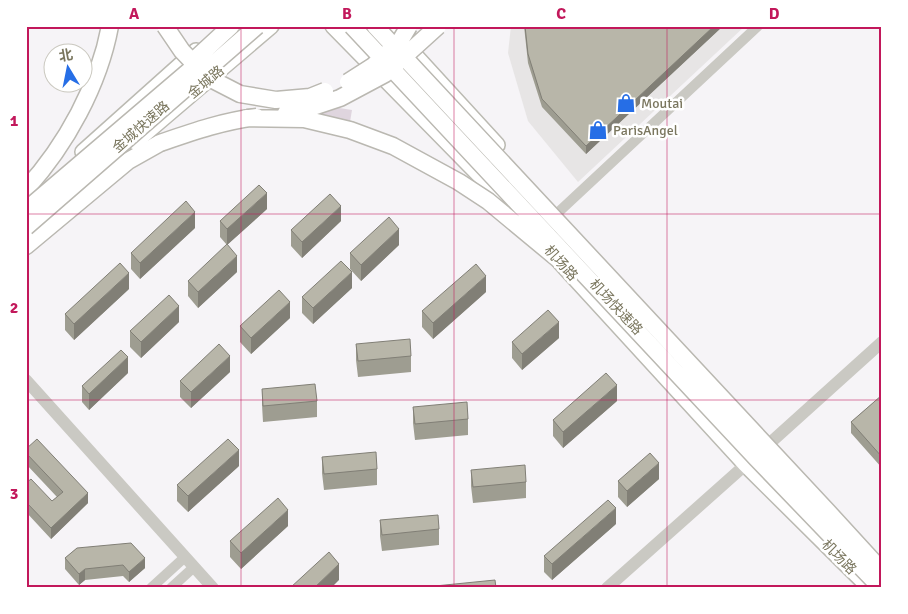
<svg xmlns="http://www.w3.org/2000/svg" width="908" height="614" font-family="Signika,'Noto Sans SC',sans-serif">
<rect width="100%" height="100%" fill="#f6f4f7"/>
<path fill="#e7e5e5" d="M511 26H745L578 182 528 121 508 53Z"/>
<path fill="#dfd5de" d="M308 103 352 110 348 134 304 127Z"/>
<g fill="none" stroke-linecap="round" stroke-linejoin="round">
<g stroke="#bbbab2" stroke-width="18">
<path id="primary" d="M333 26 499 195 527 226
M388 26 497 145
M135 142 271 26
M83 152 196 51
M560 262 745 464 870 588"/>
</g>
<g stroke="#bab8b1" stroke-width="19">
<path id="trunk" d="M26 189C66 145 99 85 110 26
M26 246 128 161 160 143"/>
</g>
<path stroke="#cac9c3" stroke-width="10" d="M550 220 758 26
M151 588 185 557
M171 588 194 567"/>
<path stroke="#cac9c3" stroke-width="12" d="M26 380 213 588
M607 588 770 443 882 342"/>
<use href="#primary" stroke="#fff" stroke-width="15"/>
<use href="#trunk" stroke="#fff" stroke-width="16"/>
<g stroke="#bab8b1" stroke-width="19" stroke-linecap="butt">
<path id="trunk-bridge" d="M165 26 182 51 207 77 240 94 276 100 310 97 325 91
M352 26 757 459 881 588
M375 26 829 513 882 571
M192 62 231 26
M348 82 373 66 400 41 409 26
M286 113 298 112 340 98 385 74 438 26
M246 118 304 119 350 130 393 146 459 182 488 201 570 269
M160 143C192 132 223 121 257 117
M26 210 203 59
M26 227 257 26"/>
</g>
<use href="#trunk-bridge" stroke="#fff" stroke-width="16"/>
</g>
<path fill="#9e9d91" d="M524 26H723L586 154 542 107 528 63Z
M267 209 227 245 220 237V221Z
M341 221 302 258 291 246V230Z
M195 228 140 279 131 269V253Z
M399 245 361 281 350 269V253Z
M237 272 198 308 188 296V281Z
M352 288 313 324 302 313V297Z
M129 289 74 340 65 330V314Z
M486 292 433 339 422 327V311Z
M290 318 251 354 240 342V326Z
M179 322 141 358 130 347V331Z
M559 338 522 370 512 358V342Z
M356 344 411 356V372L358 377 356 360Z
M230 372 191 408 180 397V381Z
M128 373 89 410 82 402V386Z
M262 389 317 401V417L263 422 262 405Z
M882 395V468L851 433V422Z
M617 401 563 448 553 436V420Z
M413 407 468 419V435L415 440 413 423Z
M26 449 88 503 51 539 26 512V483L52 501 57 497 26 464Z
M322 457 377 469V485L324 490 322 473Z
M239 466 188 512 177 501V485Z
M471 470 526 482V498L473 503 471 486Z
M659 479 627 507 618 497V481Z
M380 520 439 529V545L382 551 380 536Z
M616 524 552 580 544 572V556Z
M288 526 241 569 230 557V541Z
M77 548 145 568 129 582 123 576 85 580 79 585 65 569V558Z"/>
<path fill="#817f76" d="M714 26H723L586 154V146Z
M267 193V209L227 245V229Z
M341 206V221L302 258V242Z
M195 212V228L140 279V263Z
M399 229V245L361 281V265Z
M237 256V272L198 308V292Z
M352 272V288L313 324V308Z
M129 273V289L74 340V324Z
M486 276V292L433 339V323Z
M290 302V318L251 354V338Z
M179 306V322L141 358V342Z
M559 322V338L522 370V354Z
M230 356V372L191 408V392Z
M128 357V373L89 410V394Z
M617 385V401L563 448V432Z
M239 450V466L188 512V496Z
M659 463V479L627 507V491Z
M88 493V503L51 539V528Z
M616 508V524L552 580V564Z
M288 510V526L241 569V553Z
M145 558V568L129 582V572Z
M339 564V580L331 588H314Z
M85 569V580L79 585V574Z"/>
<path fill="#b8b6a9" stroke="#817f76" d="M525 26H714L586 146 542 99 528 54Z
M259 185 267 193 227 229 220 221Z
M330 194 341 206 302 242 291 230Z
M186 201 195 212 140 263 131 253Z
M389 217 399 229 361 265 350 253Z
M227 244 237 256 198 292 188 281Z
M341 261 352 272 313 308 302 297Z
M120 263 129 273 74 324 65 314Z
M476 264 486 276 433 323 422 311Z
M279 290 290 302 251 338 240 326Z
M169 295 179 306 141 342 130 331Z
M548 310 559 322 522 354 512 342Z
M410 339 411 356 358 361 356 344Z
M219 344 230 356 191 392 180 381Z
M121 350 128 357 89 394 82 386Z
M606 373 617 385 563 432 553 420Z
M315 384 317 401 263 406 262 389Z
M882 395V457L851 422Z
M467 402 468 419 415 424 413 407Z
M37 439 88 493 51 528 26 502V483L31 479 52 501 63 492 26 453V449Z
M228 439 239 450 188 496 177 485Z
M376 452 377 469 324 474 322 457Z
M650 453 659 463 627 491 618 481Z
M525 465 526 482 473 487 471 470Z
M278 498 288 510 241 553 230 541Z
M608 500 616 508 552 564 544 556Z
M438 515 439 529 382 535 380 520Z
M131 543 145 558 129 572 123 565 85 569 79 574 65 558 77 548Z
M329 552 339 564 314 588H290Z
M495 580 496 588H435V586Z"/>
<path fill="none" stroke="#c2185b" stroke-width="1" stroke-opacity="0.55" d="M241 26V588M454 26V588M667 26V588M26 214H882M26 400H882"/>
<defs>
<g id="shop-bare" transform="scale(1.5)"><path d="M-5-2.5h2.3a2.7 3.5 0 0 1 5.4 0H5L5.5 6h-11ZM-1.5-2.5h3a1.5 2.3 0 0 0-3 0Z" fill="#266ee6" stroke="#fff" stroke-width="2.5" paint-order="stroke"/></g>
</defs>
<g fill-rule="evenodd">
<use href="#shop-bare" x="626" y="103"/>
<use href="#shop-bare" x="598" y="130"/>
</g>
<g text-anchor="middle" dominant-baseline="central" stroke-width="5" stroke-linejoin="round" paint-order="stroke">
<g font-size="14" fill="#7a765e" stroke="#fff">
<text transform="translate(206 82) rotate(-40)">金城路</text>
<text transform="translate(141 127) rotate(-41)">金城快速路</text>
<text transform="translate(561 263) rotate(48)">机场路</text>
<text transform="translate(616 307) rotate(47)">机场快速路</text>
<text transform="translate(839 557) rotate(45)">机场路</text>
</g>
<g font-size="14" fill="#7a765e" stroke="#fff" text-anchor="start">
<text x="641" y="103">Moutai</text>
<text x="613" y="130">ParisAngel</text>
</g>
</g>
<rect width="908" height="614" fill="none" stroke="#ffffff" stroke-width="55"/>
<g transform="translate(68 68) rotate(350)"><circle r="24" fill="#ffffff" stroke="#cac8bf"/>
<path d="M0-4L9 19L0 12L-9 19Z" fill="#266ee6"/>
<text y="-8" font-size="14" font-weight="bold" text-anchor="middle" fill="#7a765e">北</text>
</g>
<rect x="28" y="28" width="852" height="558" fill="none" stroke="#c2185b" stroke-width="2"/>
<g font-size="16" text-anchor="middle" font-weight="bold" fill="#c2185b">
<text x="134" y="19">A</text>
<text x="347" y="19">B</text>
<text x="561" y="19">C</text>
<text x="774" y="19">D</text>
<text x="14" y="126">1</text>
<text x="14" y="313">2</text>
<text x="14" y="499">3</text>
</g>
</svg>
